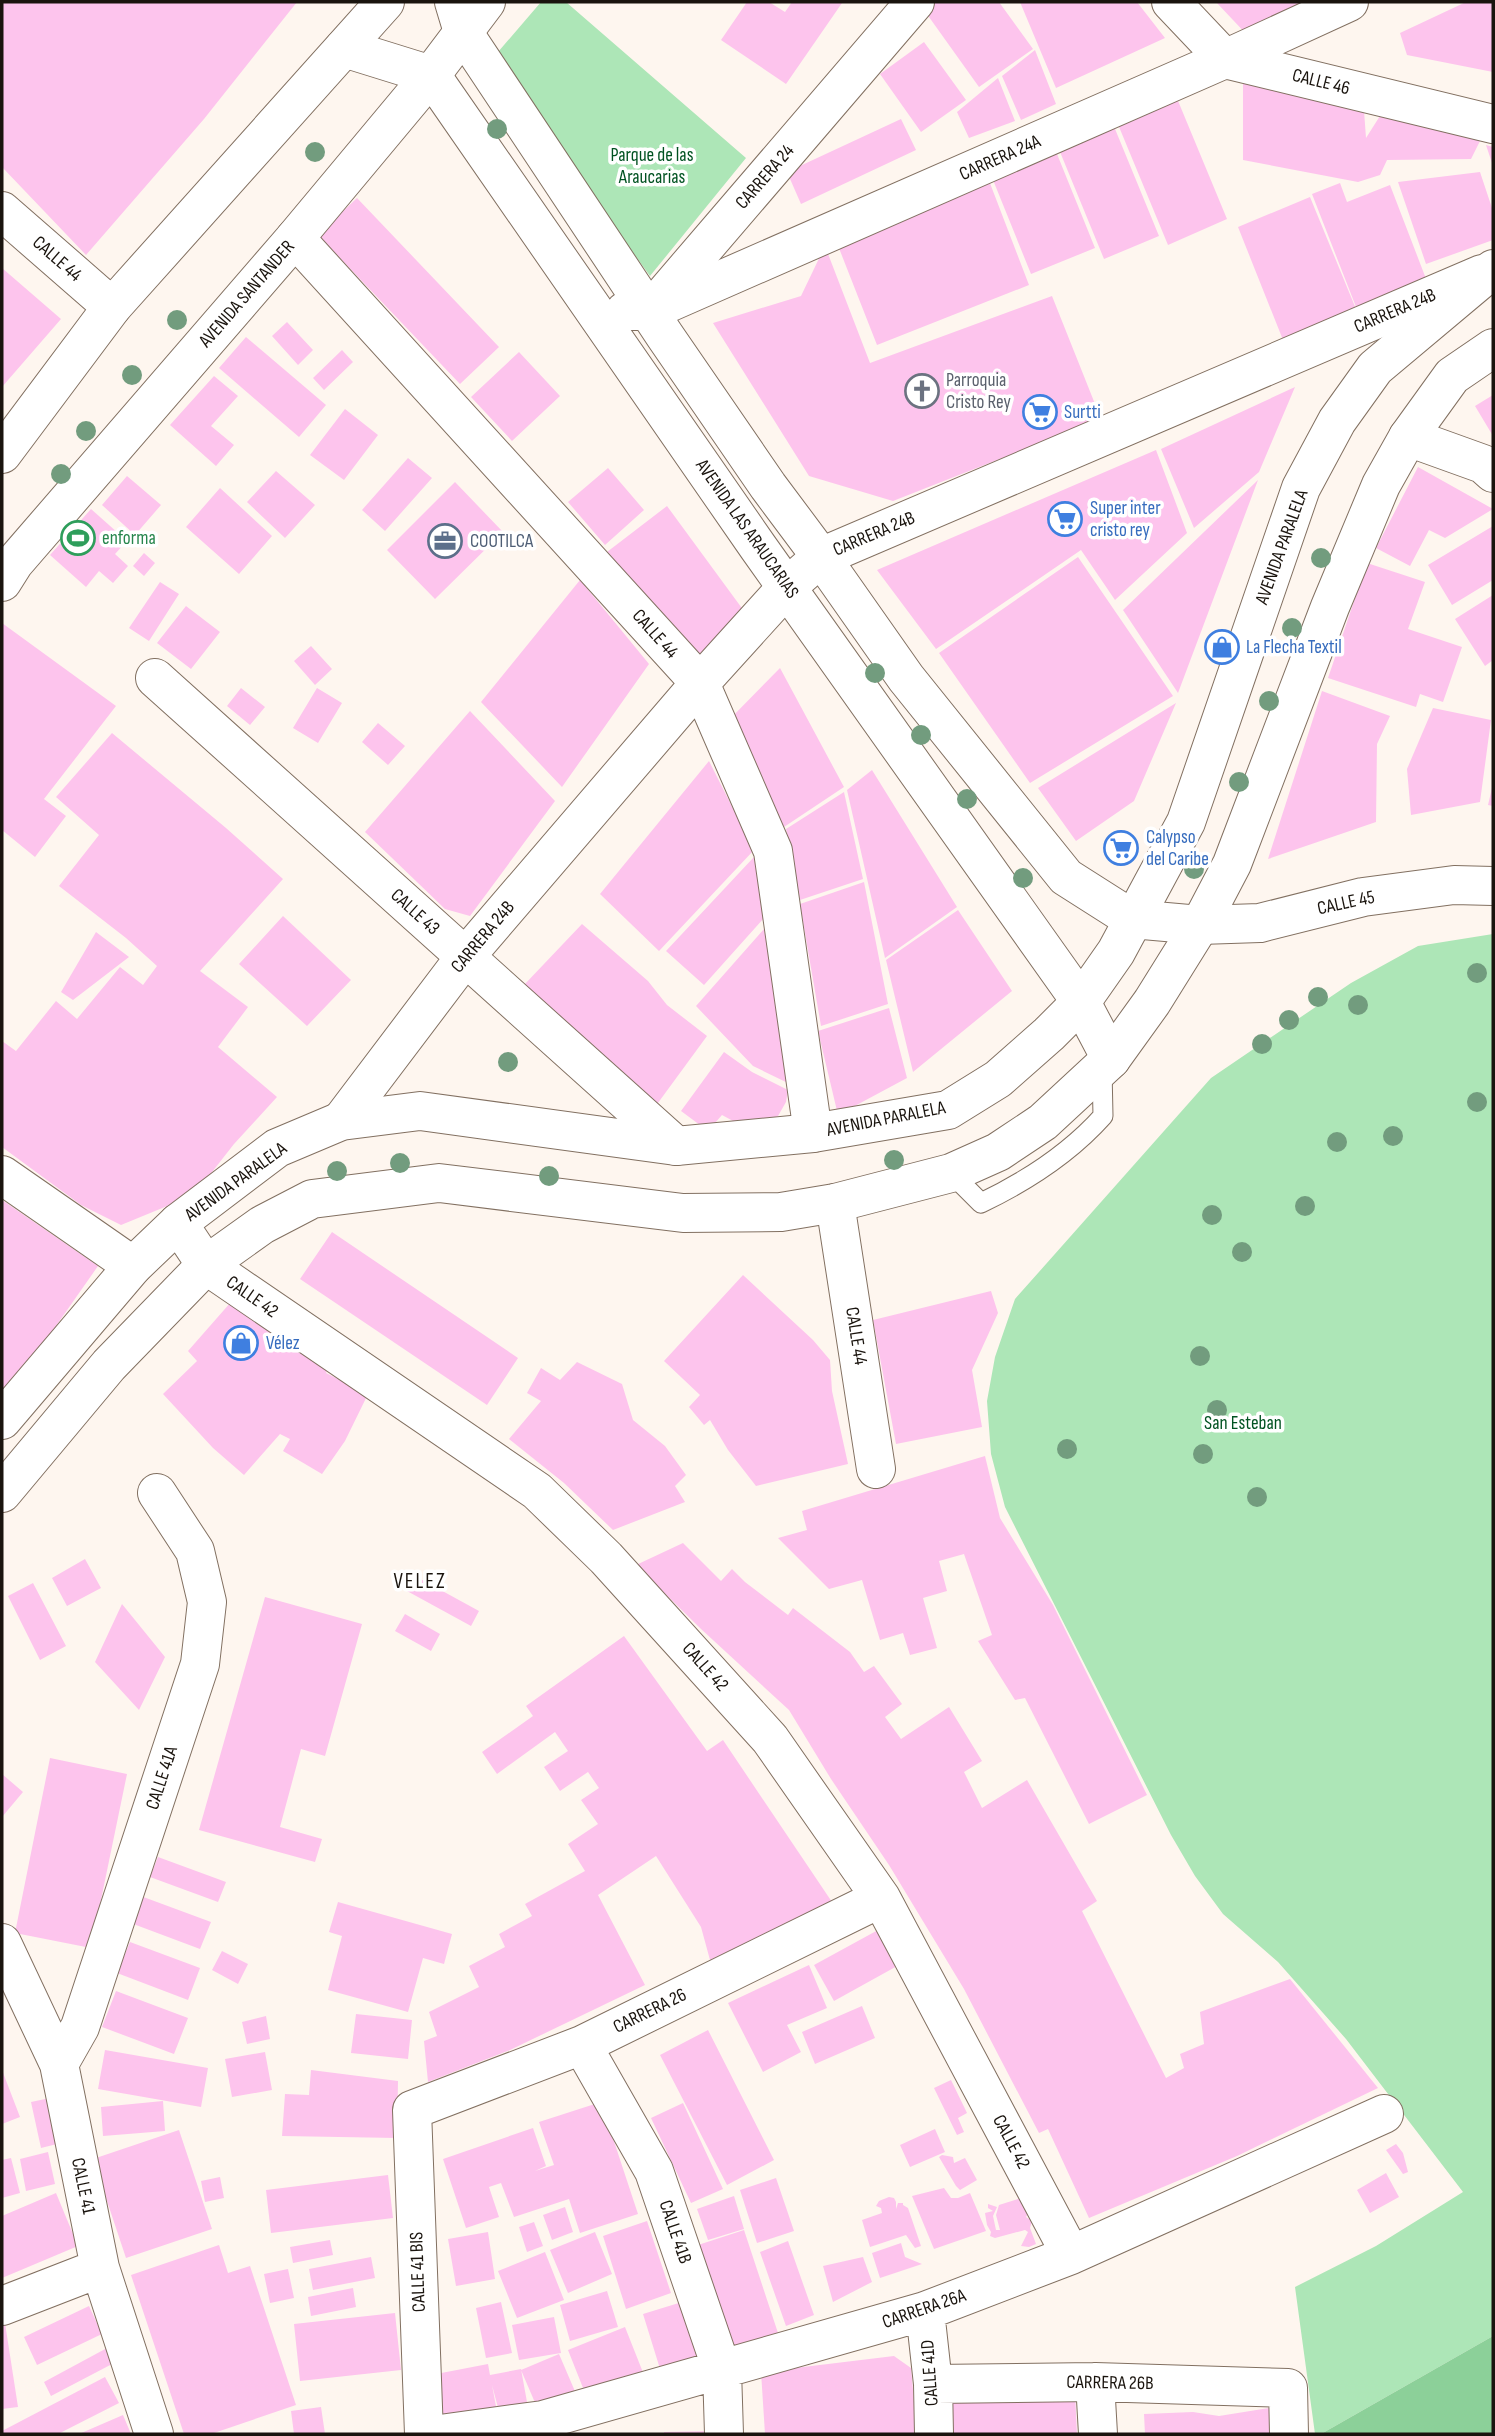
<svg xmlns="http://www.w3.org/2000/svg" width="1495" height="2436" font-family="'Sofia Sans Condensed',sans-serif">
<rect width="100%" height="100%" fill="#fef6ef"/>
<path fill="#ade6b7" d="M541 2H566L746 158 650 276 492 59Z
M1493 934V2336L1321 2434H1315L1295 2287 1376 2246 1463 2192 1346 2039 1278 1962 1223 1914 1195 1876 1171 1835 1005 1507 991 1454 987 1401 995 1357 1015 1299 1211 1078 1351 983 1418 946Z"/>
<path fill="#8cd099" d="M1493 2336V2434H1321Z"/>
<path fill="#fdc4ed" d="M2 2H297L204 119 86 255 2 167Z
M747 2H769L785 12 792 2 842 3 786 84 721 40Z
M936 2H999L1033 49 979 87 924 10Z
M1020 2H1137L1165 38 1056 88Z
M1216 2H1331L1250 38Z
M1466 2H1493V72L1407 55 1400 33Z
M924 42 966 100 921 132 880 74Z
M1035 50 1056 104 1021 120 1002 76Z
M998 78 1015 121 969 138 957 112Z
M1243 83 1363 97 1366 138 1385 108 1485 131 1471 159 1387 160 1380 175 1358 182 1243 160Z
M1176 96 1227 219 1168 245 1117 122Z
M901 119 916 150 801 204 787 172Z
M1113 124 1159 236 1104 259 1058 147Z
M1486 145 1493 147V166Z
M1055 149 1095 248 1031 274 991 175Z
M1480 172 1493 211V240L1426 264 1398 182Z
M988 178 1029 285 877 345 835 238Z
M1340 183 1347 202 1390 185 1428 284 1358 312 1312 194Z
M1310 197 1356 309 1283 340 1238 227Z
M357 198 499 347 460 384 318 235Z
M825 246 870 363 1052 296 1101 419 893 501 809 476 713 323 801 296Z
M2 268 61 319 2 387Z
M287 322 313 350 298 365 272 336Z
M246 337 326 405 299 437 219 368Z
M342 350 353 362 324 390 313 378Z
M519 352 560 396 512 441 471 397Z
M214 376 238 396 211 426 234 445 216 466 170 425Z
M1295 387 1259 472 1194 528 1161 449Z
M1493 395V436L1475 406Z
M345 409 378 435 344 480 310 455Z
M1156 450 1187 533 1115 600 1081 550 936 649 877 570Z
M408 458 432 478 385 531 362 510Z
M1418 467 1493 509 1445 538 1429 530 1410 566 1376 548Z
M608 468 644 510 605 545 568 502Z
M276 471 315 505 285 538 247 502Z
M127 476 161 505 135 535 102 505Z
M1258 480 1178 693 1123 610Z
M455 482 503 532 435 599 387 550Z
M220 488 272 536 239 574 186 527Z
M667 506 744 611 689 664 607 552Z
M91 509 127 541 115 554 128 566 113 583 99 571 86 587 50 555Z
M1493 526V580L1452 605 1428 565Z
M144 553 155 563 144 576 133 566Z
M1078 557 1173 696 1030 783 939 653Z
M1367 563 1425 582 1408 629 1462 647 1443 702 1420 694 1416 707 1328 678Z
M580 580 649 664 562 787 481 702Z
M160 582 179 594 149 641 129 628Z
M1493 595V660L1485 666 1455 619Z
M186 606 220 632 191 669 157 643Z
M2 623 116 706 44 799 66 816 35 857 2 830Z
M311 646 332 669 315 685 294 661Z
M780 668 844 787 784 827 727 722Z
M241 688 265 707 250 725 227 706Z
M317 688 342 703 318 743 293 728Z
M1322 691 1390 716 1377 744 1376 822 1268 859Z
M1176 703 1134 801 1076 841 1038 788Z
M1433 708 1491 720 1480 802 1411 815 1407 769Z
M470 711 555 801 470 916 445 909 365 832Z
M378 723 405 746 388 765 362 742Z
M112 733 226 828 283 879 200 971 248 1007 218 1047 277 1097 234 1144 194 1195 121 1225 81 1205 2 1147V1041L16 1051 56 1001 77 1019 120 967 143 985 157 966 126 938 59 886 99 835 56 797Z
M709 761 754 850 659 951 600 894Z
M872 770 957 907 885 958 847 790Z
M1492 788H1493V806L1488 805Z
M844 792 863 879 800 900 786 829Z
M754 857 764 918 704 985 666 951Z
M864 882 888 1004 821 1026 800 904Z
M958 910 1012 991 913 1072 886 960Z
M283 916 351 980 307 1026 239 964Z
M582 924 648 981 667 1005 707 1036 655 1107 524 985Z
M764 929 790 1084 753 1066 696 1006Z
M96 932 129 957 73 1000 61 992Z
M889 1008 907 1078 838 1115 818 1031Z
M724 1052 752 1072 788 1090 786 1102 778 1116 746 1128 722 1115 708 1131 681 1111Z
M2 1200 98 1266 23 1373 2 1396Z
M332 1232 518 1358 487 1405 300 1279Z
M743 1275 813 1340 830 1360 832 1391 848 1464 756 1486 728 1450 710 1420 704 1425 689 1407 700 1395 664 1361Z
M991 1291 998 1313 972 1370 982 1427 896 1444 873 1320Z
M231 1302 331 1360 326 1373 368 1394 345 1441 322 1474 283 1451 290 1439 280 1434 244 1475 213 1448 163 1394 197 1361 188 1351Z
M577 1362 622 1384 633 1420 665 1446 686 1475 675 1486 685 1502 613 1530 564 1483 509 1439 541 1401 527 1393 541 1368 560 1380Z
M985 1456 1000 1518 1053 1605 1147 1795 1089 1824 1025 1698 1015 1700 978 1641 992 1635 964 1554 939 1561 947 1591 923 1598 937 1648 910 1655 903 1633 880 1640 862 1580 829 1589 778 1538 807 1530 802 1511Z
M683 1543 721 1581 732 1569 745 1582 788 1615 793 1608 850 1652 864 1672 874 1666 902 1704 885 1717 901 1739 949 1707 982 1761 964 1772 982 1808 1027 1780 1097 1901 1082 1911 1166 2078 1184 2068 1180 2054 1204 2044 1200 2012 1290 1979 1378 2088 1237 2156 1089 2218 1048 2129 1039 2133 964 1989 889 1865 831 1779 789 1710 701 1629 636 1565Z
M85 1559 101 1588 67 1606 52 1578Z
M415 1576 479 1611 471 1626 407 1591Z
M33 1583 66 1646 40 1660 8 1596Z
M265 1597 362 1624 325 1756 301 1749 280 1827 322 1839 315 1862 199 1830Z
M122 1604 165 1657 139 1710 95 1662Z
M405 1614 440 1634 431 1651 395 1631Z
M624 1636 707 1751 723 1740 832 1902 710 1960 701 1927 656 1856 598 1895 645 1985 510 2050 428 2082 424 2041 437 2036 429 2012 479 1987 469 1966 505 1947 499 1934 532 1916 525 1904 585 1871 568 1844 598 1824 581 1800 599 1788 588 1772 560 1791 544 1767 568 1751 555 1732 497 1774 482 1752 533 1716 526 1706Z
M50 1758 127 1774 91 1948 15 1933Z
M2 1774 23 1792 2 1817Z
M158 1857 226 1882 218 1902 150 1877Z
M138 1895 211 1922 200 1949 128 1922Z
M338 1902 452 1934 444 1964 423 1958 408 2012 328 1990 342 1936 329 1932Z
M889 1924 908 1960 834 2001 814 1965Z
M130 1942 200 1968 188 2000 117 1973Z
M222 1951 248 1964 238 1984 212 1970Z
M809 1965 827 2008 787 2025 801 2052 763 2072 728 2003Z
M116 1991 188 2018 174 2054 102 2027Z
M862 2006 875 2038 815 2064 802 2032Z
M356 2014 412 2020 408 2059 351 2053Z
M266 2016 270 2039 247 2044 242 2022Z
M708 2030 774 2160 727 2185 660 2055Z
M105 2050 208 2068 201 2107 98 2089Z
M265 2052 272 2090 232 2097 225 2059Z
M2 2070 20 2117 2 2124Z
M311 2070 398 2081 397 2138 282 2136 285 2094 309 2095Z
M951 2080 967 2113 958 2118 964 2132 957 2135 934 2088Z
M50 2098 61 2143 41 2148 31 2102Z
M163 2101 165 2131 103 2136 101 2107Z
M601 2102 638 2214 580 2233 569 2199 514 2217 501 2183 489 2187 499 2217 466 2228 443 2159 533 2128 546 2166 535 2171 554 2165 539 2122Z
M683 2103 723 2189 691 2203 651 2118Z
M935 2129 945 2152 910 2167 900 2145Z
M179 2130 212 2229 126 2258 93 2159Z
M1396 2144 1403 2153 1408 2172 1403 2174 1386 2150Z
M48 2152 55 2184 26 2191 20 2159Z
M942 2155 953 2157 954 2163 965 2158 977 2180 960 2190 956 2186 939 2157Z
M11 2158 20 2193 2 2198V2160Z
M1386 2173 1399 2197 1370 2213 1357 2190Z
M388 2175 393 2218 271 2233 266 2190Z
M220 2177 224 2198 205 2202 201 2181Z
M776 2178 794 2231 757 2243 740 2190Z
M944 2188 951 2198H958L970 2193 986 2231 934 2249 912 2196Z
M56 2193 78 2246 2 2278V2216Z
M734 2196 744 2229 708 2240 697 2209Z
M889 2197 894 2198 896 2202V2209L898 2203H903V2205L908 2208 921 2246 915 2248 906 2235 870 2247 862 2220 882 2213 881 2208 876 2206 879 2201Z
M1021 2198 1031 2209 1026 2217 1032 2221 1030 2228 1036 2244 1029 2247 1021 2246 1028 2232 1025 2230 995 2238 990 2236 991 2232 987 2225 985 2213 993 2211 988 2208V2204L997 2207 993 2216 996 2230H1000L996 2215 999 2205Z
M565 2207 573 2232 552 2240 543 2215Z
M647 2221 671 2293 626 2309 603 2236Z
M534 2222 543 2246 527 2252 519 2227Z
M744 2230 778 2333 731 2348 698 2245Z
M488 2232 495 2279 456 2286 448 2239Z
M595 2232 612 2274 568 2293 550 2250Z
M330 2240 333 2255 293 2263 290 2247Z
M788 2241 814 2315 786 2326 760 2252Z
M901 2243 905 2257 922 2264 880 2278 872 2253Z
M219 2245 228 2273 250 2266 296 2405 211 2434H184L131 2275Z
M545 2252 564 2300 517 2318 498 2271Z
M371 2257 375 2278 313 2290 309 2269Z
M863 2257 872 2282 833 2302 823 2266Z
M288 2269 294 2298 270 2303 264 2274Z
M353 2288 356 2307 311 2316 308 2297Z
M607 2291 618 2327 570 2341 560 2305Z
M501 2302 512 2353 486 2358 476 2308Z
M682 2302 700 2360 661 2372 643 2314Z
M89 2306 102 2334 37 2365 24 2337Z
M395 2313 401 2370 300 2381 294 2324Z
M554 2317 561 2353 519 2360 512 2325Z
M2 2323H5L18 2407 2 2409Z
M625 2327 644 2375 587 2398 568 2350Z
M107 2348 114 2363 51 2396 44 2382Z
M559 2354 577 2396 539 2412 521 2370Z
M894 2356 911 2368 917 2434H765L761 2372Z
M488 2364 490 2375 521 2369 529 2413 501 2419 492 2385 498 2417 441 2428 431 2375Z
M105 2377 119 2403 58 2434H2V2431Z
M1075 2394 1077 2434H944L942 2400Z
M1281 2406 1284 2434H1145L1144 2414 1193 2412 1219 2416Z
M321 2407 325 2434H294L291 2411Z
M123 2415 131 2434H79Z
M713 2431 714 2434H664V2432Z"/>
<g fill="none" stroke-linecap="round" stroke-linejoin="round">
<g stroke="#827061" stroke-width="21">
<path id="service" d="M951 1173 981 1203C1027 1181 1069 1154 1103 1116L1102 1069"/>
</g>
<g stroke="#827061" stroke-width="40">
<path id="minor" d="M1171 2 1225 59 1493 124
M2 211 112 307
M295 238 700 683 773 851 813 1133
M650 311 1225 59 1349 2
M1408 437 1483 464 1493 473
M155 678 676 1146
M341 1121 465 957 700 683 787 587 821 557 1482 274
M2 1175 133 1266
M835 1203 876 1469
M178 1223 206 1265 537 1491 606 1558 770 1739 881 1898 1071 2255
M2 1943 59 2064 100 2268 154 2434
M582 2045 654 2171 722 2370 724 2434
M59 2064 80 2027 200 1664 207 1602 195 1551 157 1493
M2 2306 100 2268
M925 2311 933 2384 934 2434
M1095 2382 1098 2434
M933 2384 1095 2382 1288 2388 1289 2434
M424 2434 412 2110 582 2045 881 1898
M440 2434 543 2420 925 2311 1071 2255 1384 2114"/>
</g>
<g stroke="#827061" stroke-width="40">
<path id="tertiary" d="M1200 925 1260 923 1363 897 1454 885 1493 886"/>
</g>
<g stroke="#827061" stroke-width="40">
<path id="secondary" d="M454 2 463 32 665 336 768 486 821 557 906 678 1066 877 1132 919 1200 925
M344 48 431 75 758 547 1081 1002 1111 1059
M625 311H650L915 2"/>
</g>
<g stroke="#827061" stroke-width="40">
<path id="primary" d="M2 454 112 307 385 2
M2 582 14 563 295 238 431 75 486 2
M2 1420 133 1266 178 1223 277 1148 341 1121 420 1111 676 1146 813 1133 948 1110 998 1079 1049 1034 1081 1002 1116 952 1186 822 1301 488 1337 421 1375 368 1493 269
M2 1493 109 1365 206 1265 262 1225 312 1199 439 1183 683 1213 781 1212 835 1203 951 1173 998 1152 1043 1122 1111 1059 1152 1002 1200 925 1232 864 1330 607 1381 485 1408 437 1452 376 1493 348"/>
</g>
<use href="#service" stroke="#fff" stroke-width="19"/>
<use href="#minor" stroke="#fff" stroke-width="38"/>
<use href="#tertiary" stroke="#fff" stroke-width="38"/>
<use href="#secondary" stroke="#fff" stroke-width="38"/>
<use href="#primary" stroke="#fff" stroke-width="38"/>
</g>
<g fill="#729c7e">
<circle cx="497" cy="129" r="10"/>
<circle cx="315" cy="152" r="10"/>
<circle cx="177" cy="320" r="10"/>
<circle cx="132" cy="375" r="10"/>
<circle cx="86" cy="431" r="10"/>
<circle cx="61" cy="474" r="10"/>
<circle cx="1321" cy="558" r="10"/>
<circle cx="1292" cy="628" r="10"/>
<circle cx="875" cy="673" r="10"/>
<circle cx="1269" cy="701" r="10"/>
<circle cx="921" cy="735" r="10"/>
<circle cx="1239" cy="782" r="10"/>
<circle cx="967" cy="799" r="10"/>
<circle cx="1194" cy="869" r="10"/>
<circle cx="1023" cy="878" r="10"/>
<circle cx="1477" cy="973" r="10"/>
<circle cx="1318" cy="997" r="10"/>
<circle cx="1358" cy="1005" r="10"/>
<circle cx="1289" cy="1020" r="10"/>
<circle cx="1262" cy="1044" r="10"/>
<circle cx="508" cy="1062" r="10"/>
<circle cx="1477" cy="1102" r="10"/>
<circle cx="1393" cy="1136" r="10"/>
<circle cx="1337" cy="1142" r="10"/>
<circle cx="894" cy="1160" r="10"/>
<circle cx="400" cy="1163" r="10"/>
<circle cx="337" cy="1171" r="10"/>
<circle cx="549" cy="1176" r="10"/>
<circle cx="1305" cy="1206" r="10"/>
<circle cx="1212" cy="1215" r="10"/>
<circle cx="1242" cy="1252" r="10"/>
<circle cx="1200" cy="1356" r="10"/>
<circle cx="1217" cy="1410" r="10"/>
<circle cx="1067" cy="1449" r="10"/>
<circle cx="1203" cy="1454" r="10"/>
<circle cx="1257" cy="1497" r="10"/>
</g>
<defs>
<g id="church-ring" transform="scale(1.75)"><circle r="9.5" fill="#fff" stroke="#6b7280" stroke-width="1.5"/><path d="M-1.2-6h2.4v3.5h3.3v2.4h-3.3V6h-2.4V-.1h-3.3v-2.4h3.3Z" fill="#6b7280"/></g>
<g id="supermarket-ring" transform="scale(1.75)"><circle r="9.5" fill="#fff" stroke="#3f7fe0" stroke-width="1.5"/><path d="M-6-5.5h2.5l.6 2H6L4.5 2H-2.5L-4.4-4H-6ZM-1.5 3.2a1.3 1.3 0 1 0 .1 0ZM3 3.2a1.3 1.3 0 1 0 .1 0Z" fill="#3f7fe0"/></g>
<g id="stadium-ring" transform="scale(1.75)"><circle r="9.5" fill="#fff" stroke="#2e9e5b" stroke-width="1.5"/><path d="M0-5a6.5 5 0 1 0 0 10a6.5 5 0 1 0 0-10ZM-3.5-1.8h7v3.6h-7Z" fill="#2e9e5b"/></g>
<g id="office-ring" transform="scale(1.75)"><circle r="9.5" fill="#fff" stroke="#5c6f8a" stroke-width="1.5"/><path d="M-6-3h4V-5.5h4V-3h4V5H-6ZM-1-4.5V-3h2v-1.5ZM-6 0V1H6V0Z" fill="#5c6f8a"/></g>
<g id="shop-ring" transform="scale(1.75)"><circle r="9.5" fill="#fff" stroke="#3f7fe0" stroke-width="1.5"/><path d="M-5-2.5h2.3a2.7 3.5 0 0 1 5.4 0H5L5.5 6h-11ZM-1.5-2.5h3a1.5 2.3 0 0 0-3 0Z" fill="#3f7fe0"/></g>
</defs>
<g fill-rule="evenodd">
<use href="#church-ring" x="922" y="391"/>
<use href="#supermarket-ring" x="1040" y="412"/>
<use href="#supermarket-ring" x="1065" y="519"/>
<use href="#stadium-ring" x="78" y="538"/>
<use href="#office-ring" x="445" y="541"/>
<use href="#shop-ring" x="1222" y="647"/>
<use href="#supermarket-ring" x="1121" y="848"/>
<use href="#shop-ring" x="241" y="1343"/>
</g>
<g text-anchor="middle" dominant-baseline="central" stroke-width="7" stroke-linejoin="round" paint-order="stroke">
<g font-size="19" fill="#1a140e" stroke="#fff">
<text transform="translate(1321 82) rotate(14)">CALLE 46</text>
<text transform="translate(1000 158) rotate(-24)">CARRERA 24A</text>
<text transform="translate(765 177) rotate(-49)">CARRERA 24</text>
<text transform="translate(57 259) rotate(41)">CALLE 44</text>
<text transform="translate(247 294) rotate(-49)">AVENIDA SANTANDER</text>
<text transform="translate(1395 311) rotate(-23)">CARRERA 24B</text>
<text transform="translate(747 529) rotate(55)">AVENIDA LAS ARAUCARIAS</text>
<text transform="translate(874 534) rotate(-23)">CARRERA 24B</text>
<text transform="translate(1282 547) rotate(-70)">AVENIDA PARALELA</text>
<text transform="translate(655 634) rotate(48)">CALLE 44</text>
<text transform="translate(1346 903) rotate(-12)">CALLE 45</text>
<text transform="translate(415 912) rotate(42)">CALLE 43</text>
<text transform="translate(483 937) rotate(-50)">CARRERA 24B</text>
<text transform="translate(886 1119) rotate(-11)">AVENIDA PARALELA</text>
<text transform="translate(236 1182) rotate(-36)">AVENIDA PARALELA</text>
<text transform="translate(252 1297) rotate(35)">CALLE 42</text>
<text transform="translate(856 1336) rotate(81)">CALLE 44</text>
<text transform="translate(705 1667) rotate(48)">CALLE 42</text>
<text transform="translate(162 1778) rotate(-72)">CALLE 41A</text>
<text transform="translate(650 2011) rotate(-26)">CARRERA 26</text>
<text transform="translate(1011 2142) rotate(62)">CALLE 42</text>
<text transform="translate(83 2186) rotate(78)">CALLE 41</text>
<text transform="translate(675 2232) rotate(71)">CALLE 41B</text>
<text transform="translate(418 2272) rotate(-92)">CALLE 41 BIS</text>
<text transform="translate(924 2309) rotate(-19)">CARRERA 26A</text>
<text transform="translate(930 2373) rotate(-94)">CALLE 41D</text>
<text transform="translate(1110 2383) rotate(1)">CARRERA 26B</text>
</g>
<g font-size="19" fill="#005221" stroke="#fff">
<text x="652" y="155">Parque de las<tspan x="652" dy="22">Araucarias</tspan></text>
<text x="1243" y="1423">San Esteban</text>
</g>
<g font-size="19" fill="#5b616d" stroke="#fff" text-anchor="start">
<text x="946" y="380">Parroquia<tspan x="946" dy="22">Cristo Rey</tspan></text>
</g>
<g font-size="19" fill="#366cbe" stroke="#fff" text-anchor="start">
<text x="1064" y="412">Surtti</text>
<text x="1090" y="508">Super inter<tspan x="1090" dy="22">cristo rey</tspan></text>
<text x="1246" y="647">La Flecha Textil</text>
<text x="1146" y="837">Calypso<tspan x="1146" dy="22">del Caribe</tspan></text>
<text x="266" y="1343">Vélez</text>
</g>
<g font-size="19" fill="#27864d" stroke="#fff" text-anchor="start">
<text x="102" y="538">enforma</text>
</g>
<g font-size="19" fill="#4e5e75" stroke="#fff" text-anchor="start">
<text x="470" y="541">COOTILCA</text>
</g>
<g font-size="21" letter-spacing="2" fill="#1a140e" stroke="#fff">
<text x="420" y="1581">VELEZ</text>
</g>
</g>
<rect width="1495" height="2436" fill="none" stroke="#1a140e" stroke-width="7"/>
</svg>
